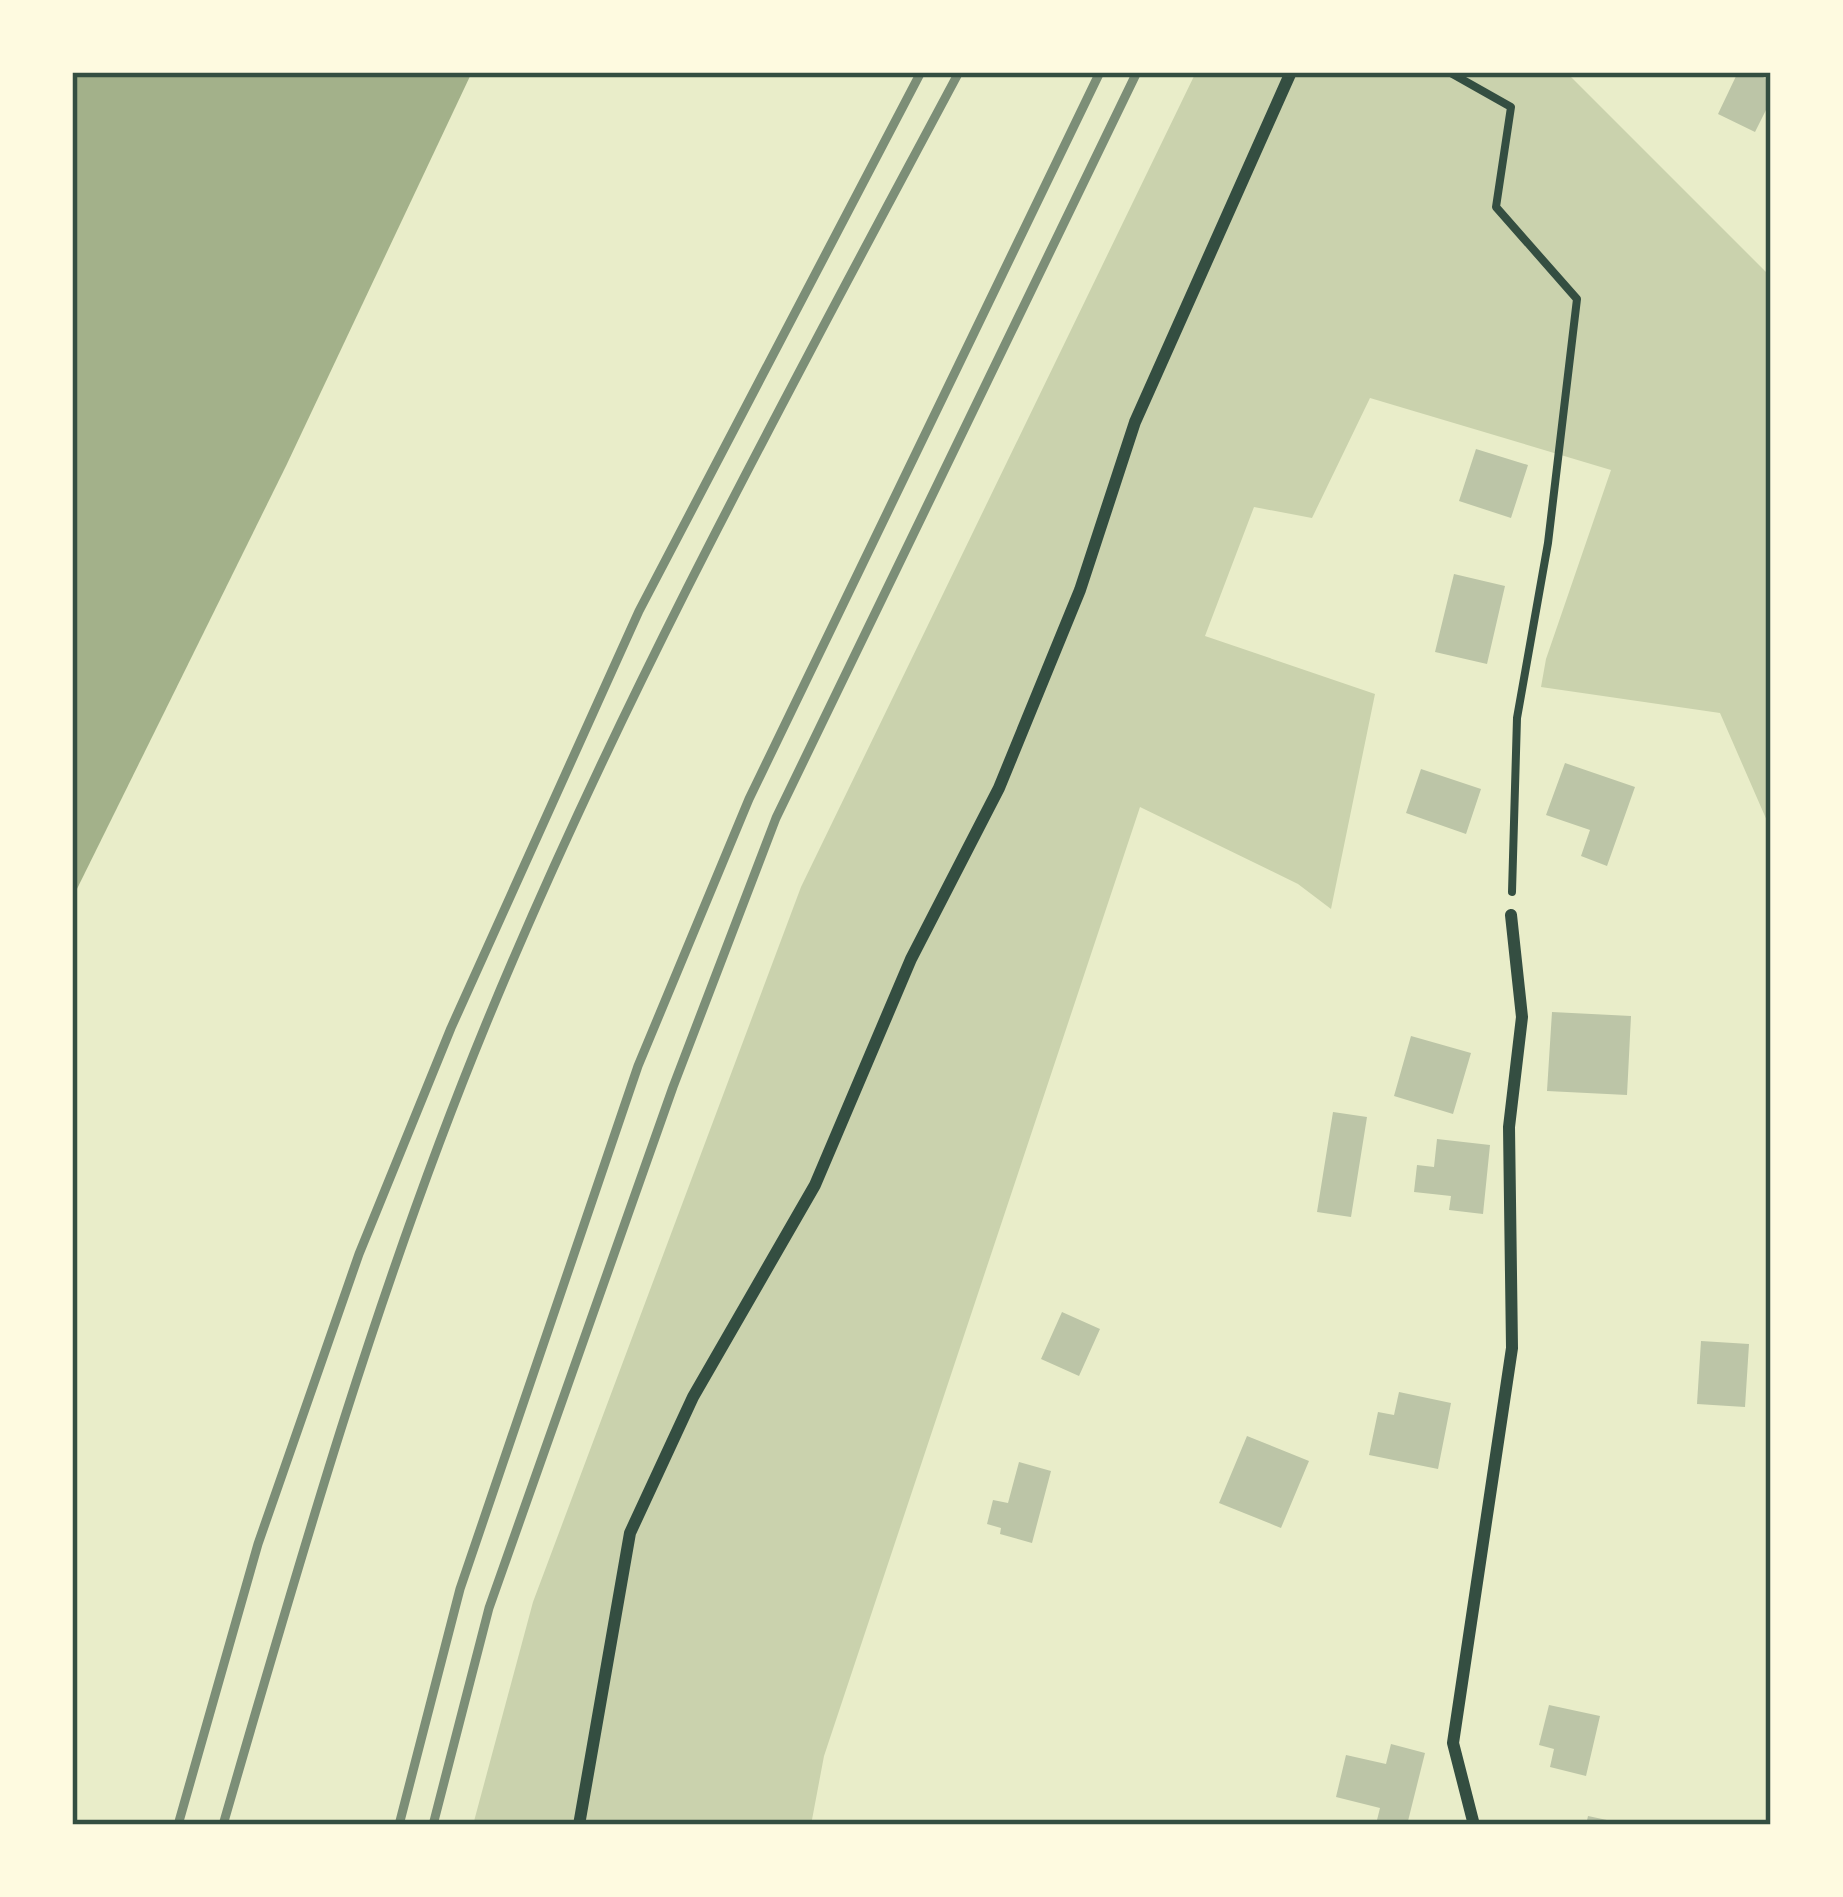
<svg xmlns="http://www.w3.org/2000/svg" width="1843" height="1897" font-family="Merriweather,serif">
<rect width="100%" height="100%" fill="#e9edc9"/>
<path fill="#cad2ad" d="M1196 72H1566L1771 277V830L1720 713 1541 687 1546 659 1611 470 1370 398 1312 518 1254 507 1205 636 1375 694 1331 909 1298 884 1140 807 824 1756 811 1825H473L533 1602 801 887Z"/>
<path fill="#a3b18a" d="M72 72H472L286 466 72 899Z"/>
<path fill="#bcc5a7" d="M1738 72H1753L1771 81V100L1755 132 1718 114Z
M1476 449 1528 465 1511 518 1459 501Z
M1454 574 1505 586 1487 664 1435 652Z
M1565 763 1635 787 1607 866 1581 856 1590 830 1546 815Z
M1421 769 1481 789 1466 834 1406 813Z
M1552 1012 1631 1016 1627 1095 1547 1091Z
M1411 1036 1471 1053 1453 1114 1394 1096Z
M1333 1112 1367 1117 1351 1217 1317 1212Z
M1437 1139 1490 1145 1483 1214 1449 1210 1451 1196 1414 1192 1417 1165 1434 1167Z
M1062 1312 1100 1329 1079 1376 1041 1359Z
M1701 1341 1749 1344 1745 1407 1697 1404Z
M1399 1392 1451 1403 1438 1469 1369 1455 1378 1412 1394 1415Z
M1247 1436 1309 1461 1281 1528 1219 1503Z
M1019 1462 1051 1471 1032 1543 1000 1534 1001 1528 987 1524 993 1500 1008 1503Z
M1549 1705 1600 1716 1586 1776 1550 1767 1554 1749 1539 1745Z
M1391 1744 1425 1753 1407 1825 1377 1820 1380 1808 1336 1797 1346 1755 1386 1764Z
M1588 1816 1621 1823V1825H1586Z"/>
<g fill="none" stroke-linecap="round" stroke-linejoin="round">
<path stroke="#344e41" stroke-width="8" d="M1449 72 1511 107 1496 207 1577 299 1548 543 1517 718 1512 892"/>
<path stroke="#344e41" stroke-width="12" d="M579 1825 630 1533 693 1397 815 1185 911 959 999 788 1080 590 1135 422 1291 72
M1474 1825 1453 1743 1512 1348 1509 1127 1522 1017 1511 915"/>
<path stroke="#7c8e77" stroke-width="9" d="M178 1825 258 1544 359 1254 451 1028 639 611 921 72
M223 1825C301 1555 379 1284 486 1024 621 696 792 385 959 72
M399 1825 460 1589 638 1066 749 799 1100 72
M433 1825 489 1608 673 1087 776 818 1137 72"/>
</g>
<rect width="1843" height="1897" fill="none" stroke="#fefae0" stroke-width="150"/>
<rect x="75" y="75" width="1693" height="1747" fill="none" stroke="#344e41" stroke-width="4.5"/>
</svg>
